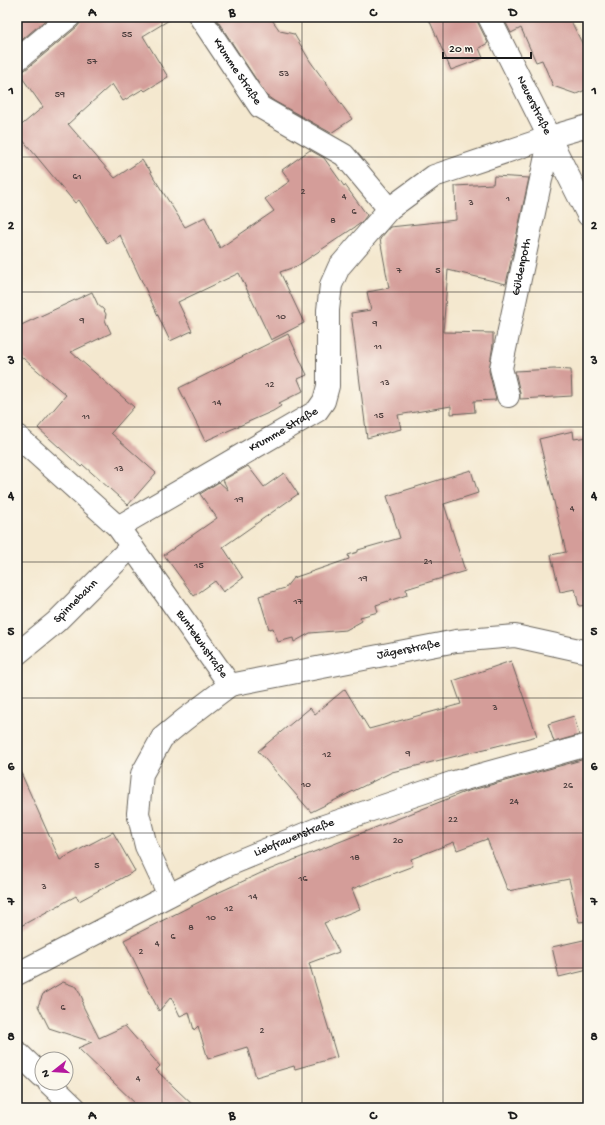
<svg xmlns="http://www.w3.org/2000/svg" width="605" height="1125" font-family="'Gochi Hand',sans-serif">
<rect width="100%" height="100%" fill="#fbf7ec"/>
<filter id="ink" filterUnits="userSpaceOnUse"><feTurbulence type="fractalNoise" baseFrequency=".025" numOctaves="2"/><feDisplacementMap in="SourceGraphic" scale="8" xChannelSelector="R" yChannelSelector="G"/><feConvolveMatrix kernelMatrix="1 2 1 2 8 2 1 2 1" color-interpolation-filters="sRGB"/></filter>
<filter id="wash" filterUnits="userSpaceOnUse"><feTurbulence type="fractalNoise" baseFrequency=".012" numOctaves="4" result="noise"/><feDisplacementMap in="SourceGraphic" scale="16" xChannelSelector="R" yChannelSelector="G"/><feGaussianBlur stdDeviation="0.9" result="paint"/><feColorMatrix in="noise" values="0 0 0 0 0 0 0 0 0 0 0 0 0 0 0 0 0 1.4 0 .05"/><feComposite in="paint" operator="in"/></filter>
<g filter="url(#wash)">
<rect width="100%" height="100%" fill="#f4e8cf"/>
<g id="blocks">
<path fill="#d49d99" d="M17 17H49L17 44Z
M81 17H174L143 36 168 77 145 91 143 89 123 101 112 84 68 124 115 178 142 160 147 168 148 167 154 178 185 227 205 217 220 248 274 211 265 199 290 181 282 170 310 150 324 158 344 186 345 185 367 215 361 223 297 266 280 272 304 323 271 340 239 273 178 302 192 331 170 341 120 235 107 243 79 200 75 203 17 133V129L43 107 18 72 25 70 77 27 81 22Z
M215 17H270L280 31 294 34 310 61 352 119 331 133 274 101 267 96Z
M428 17H477L478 23 488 43 479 48 483 58 451 70Z
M503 17H569L588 55V89L576 94 553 86 542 60 536 62 521 28 511 33Z
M494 176 529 178 506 284 448 270 443 332 493 333V344L489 371 496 400 474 401 475 412 451 414V406L398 415 401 429 367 438 351 313 371 310 367 292 389 288 380 239 390 227 456 220 455 186 493 184Z
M92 292 98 305 103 309 106 314 105 320 111 333 71 352 134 407 111 433 156 473 128 505 83 465 81 467 38 428 66 395 17 353V327Z
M288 334 307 375 298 379 303 391 279 403 281 406 273 411 205 441 179 388Z
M554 369 571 370 572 396 520 399V393L515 371Z
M573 431 574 439 588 437V605L579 606 575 589 560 592 551 555 566 552 539 439Z
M248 466 264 487 284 473 298 494 223 547 243 578 223 592 215 581 194 596 164 555 217 518 200 494 219 482 228 490 223 480Z
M471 470 478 493 444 504 465 571 406 589 407 595 376 605 378 612 360 617 362 621 346 630 310 633 294 642 293 638 278 642 273 628 269 629 259 596 285 588 293 578 349 559 348 555 358 552V550L400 538 387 496Z
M511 661 537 736 392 772 311 812 258 751 310 708 315 714 345 689 369 729 461 704 453 681Z
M574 716 579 735 554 742 548 724Z
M585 759 588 773V921L579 922 569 879 508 891 487 839 457 850 454 842 411 859 413 866 352 889 360 909 324 923 339 952 309 963 337 1057 295 1069 294 1066 256 1077 247 1047 208 1059 198 1026 194 1030 189 1012 180 1016 171 997 159 1011 124 940 213 895 261 873 465 792Z
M17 764 60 860 113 832 135 871 79 901 76 896 17 928Z
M588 939V970L559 977 552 947Z
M63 982 77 987 83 1000 82 1004 99 1038 125 1026 160 1066 156 1070 196 1108H140L78 1048 92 1042 49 1028 38 1006 43 994Z"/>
</g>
</g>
<g filter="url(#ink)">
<use href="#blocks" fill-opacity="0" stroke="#68635b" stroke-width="1"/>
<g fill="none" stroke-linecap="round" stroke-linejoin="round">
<g stroke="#68635b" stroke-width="24">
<g id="minor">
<path id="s1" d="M200 17 260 107 344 155 389 209"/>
<path id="s2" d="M489 17 588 215"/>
<path d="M17 60 69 17"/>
<path id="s3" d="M508 396 501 368 550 137"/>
<path id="s4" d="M17 436 118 527 230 685 184 720 162 738 142 774 138 813 146 846 169 895"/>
<path id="s5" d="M118 527 317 411 324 401 328 386V310L331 285 339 267 389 209 434 176 550 137 588 126"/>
<path id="s6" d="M17 654 56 622 132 546"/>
<path id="s7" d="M230 685 456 641 515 636 588 652"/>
<path id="s8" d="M17 974 226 866 324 826 454 782 588 745"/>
<path d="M17 1052 42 1076"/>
<path d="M49 1083 75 1108"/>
</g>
</g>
<use href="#minor" stroke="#fff" stroke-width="22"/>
</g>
</g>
<path fill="none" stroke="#1c1c1c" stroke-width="1" stroke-opacity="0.55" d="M162 17V1108M302 17V1108M443 17V1108M17 157H588M17 292H588M17 427H588M17 562H588M17 698H588M17 833H588M17 968H588"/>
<g text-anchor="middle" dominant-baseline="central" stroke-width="3" stroke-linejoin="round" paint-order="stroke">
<g font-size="10" fill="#4a3c3b">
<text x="127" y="35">55</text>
<text x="92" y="62">57</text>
<text x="284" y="74">53</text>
<text x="60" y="95">59</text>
<text x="77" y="177">61</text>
<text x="303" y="192">2</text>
<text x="344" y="197">4</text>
<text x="508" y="199">1</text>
<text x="471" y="203">3</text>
<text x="354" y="212">6</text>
<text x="333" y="221">8</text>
<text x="399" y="271">7</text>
<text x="438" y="271">5</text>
<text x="281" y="317">10</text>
<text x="82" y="321">9</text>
<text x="375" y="324">9</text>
<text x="378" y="347">11</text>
<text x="385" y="383">13</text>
<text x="270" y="385">12</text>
<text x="217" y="403">14</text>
<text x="379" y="416">15</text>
<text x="86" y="417">11</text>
<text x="119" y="469">13</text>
<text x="239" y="500">19</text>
<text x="572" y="509">4</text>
<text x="428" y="562">21</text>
<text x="199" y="566">15</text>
<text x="363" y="579">19</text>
<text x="298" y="602">17</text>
<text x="495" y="708">3</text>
<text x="408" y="754">9</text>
<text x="327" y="755">12</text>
<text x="306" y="785">10</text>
<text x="568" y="786">26</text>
<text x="514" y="802">24</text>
<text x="453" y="820">22</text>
<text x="398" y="841">20</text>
<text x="355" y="858">18</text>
<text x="97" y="866">5</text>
<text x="303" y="879">16</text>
<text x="44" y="887">3</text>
<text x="253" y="897">14</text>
<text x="229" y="909">12</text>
<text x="211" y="918">10</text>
<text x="191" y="928">8</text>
<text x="173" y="937">6</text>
<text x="157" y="944">4</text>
<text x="141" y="952">2</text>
<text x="63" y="1008">6</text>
<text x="262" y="1031">2</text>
<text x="138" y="1079">4</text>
</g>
<g font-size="12" fill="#1c1c1c" stroke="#fbf7ec">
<text stroke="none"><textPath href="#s1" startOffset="66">Krumme Straße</textPath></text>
<text stroke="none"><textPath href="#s2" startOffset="99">Neuerstraße</textPath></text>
<text stroke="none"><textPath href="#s3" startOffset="132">Güldenpoth</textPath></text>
<text stroke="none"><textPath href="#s5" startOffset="192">Krumme Straße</textPath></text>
<text stroke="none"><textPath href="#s6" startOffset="79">Spinnebahn</textPath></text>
<text stroke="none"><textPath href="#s4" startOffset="280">Buntekuhstraße</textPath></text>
<text stroke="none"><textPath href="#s7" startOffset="182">Jägerstraße</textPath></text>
<text stroke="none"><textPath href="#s8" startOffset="309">Liebfrauenstraße</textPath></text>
</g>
</g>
<rect width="605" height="1125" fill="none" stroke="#fbf7ec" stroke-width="44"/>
<g transform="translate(54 1071) rotate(253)"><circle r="19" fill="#fbf7ec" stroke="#a29f99"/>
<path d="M0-3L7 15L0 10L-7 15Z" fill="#b5179e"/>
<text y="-6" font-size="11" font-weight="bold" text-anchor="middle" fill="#1c1c1c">N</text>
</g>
<path d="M443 52v6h88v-6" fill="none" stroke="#1c1c1c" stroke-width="2"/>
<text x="449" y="52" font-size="12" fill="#1c1c1c" stroke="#fbf7ec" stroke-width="3" paint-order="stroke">20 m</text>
<rect x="22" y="22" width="561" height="1081" fill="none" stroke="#1c1c1c" stroke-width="1.5"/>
<g font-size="13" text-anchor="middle" font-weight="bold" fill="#1c1c1c">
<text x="92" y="16">A</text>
<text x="232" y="16">B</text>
<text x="373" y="16">C</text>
<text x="513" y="16">D</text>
<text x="11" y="94">1</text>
<text x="594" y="94">1</text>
<text x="11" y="229">2</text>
<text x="594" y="229">2</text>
<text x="11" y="364">3</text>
<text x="594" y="364">3</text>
<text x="11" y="499">4</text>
<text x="594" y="499">4</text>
<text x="11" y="635">5</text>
<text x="594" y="635">5</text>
<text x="11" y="770">6</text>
<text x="594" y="770">6</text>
<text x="11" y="905">7</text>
<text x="594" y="905">7</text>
<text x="11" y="1040">8</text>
<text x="594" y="1040">8</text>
<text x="92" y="1119">A</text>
<text x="232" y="1119">B</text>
<text x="373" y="1119">C</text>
<text x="513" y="1119">D</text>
</g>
</svg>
